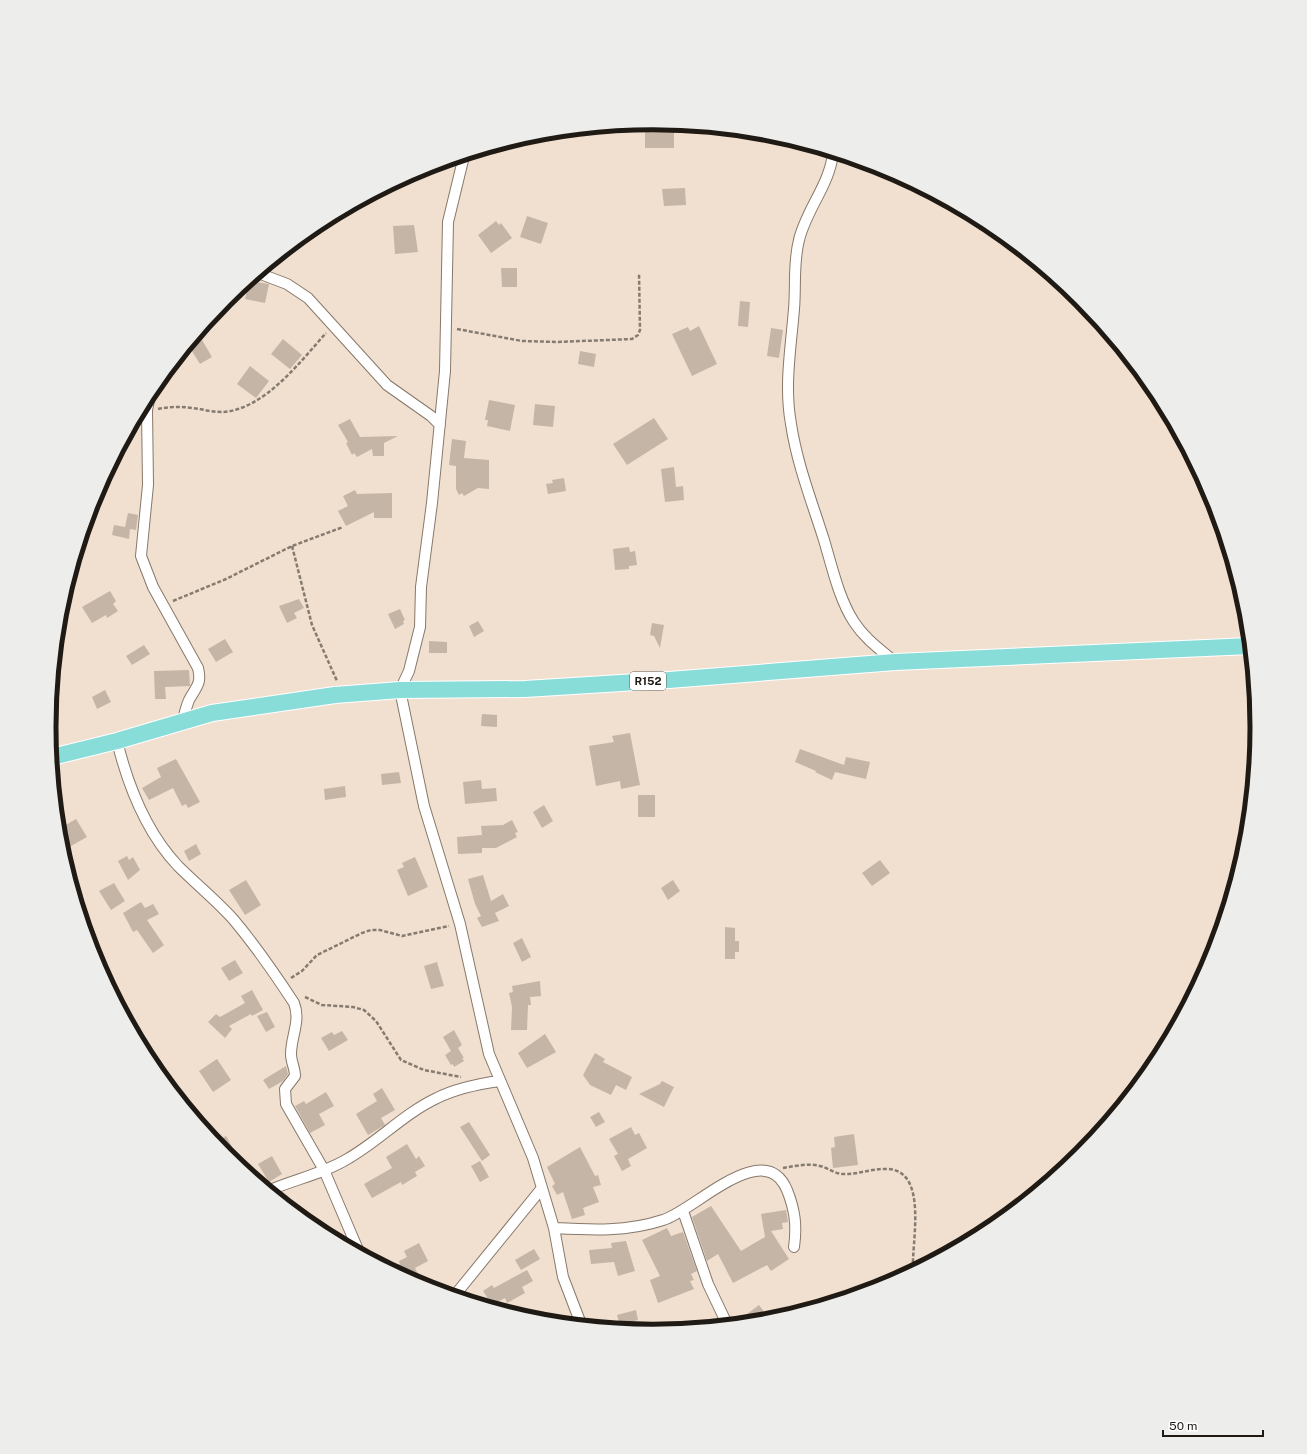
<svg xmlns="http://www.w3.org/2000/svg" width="1307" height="1454" font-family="'Public Sans',sans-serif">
<rect width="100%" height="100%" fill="#f1e0d0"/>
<path fill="#c5b5a6" d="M645 128H674V148H645Z
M685 188 686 205 664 206 662 189Z
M527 216 548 223 541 244 520 237Z
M496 221 499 225 501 223 512 238 491 253 478 235Z
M414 225 418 252 395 254 393 226Z
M501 268H517V287H502Z
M249 281 269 284 265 303 245 299Z
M740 301 750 302 748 327 738 326Z
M699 326 717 364 692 376 672 334 688 327 690 331Z
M771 328 783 330 779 358 767 356Z
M283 339 302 355 290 369 271 354Z
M202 340 212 357 200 364 190 348Z
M580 351 596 354 594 367 578 364Z
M250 366 269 381 256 398 237 384Z
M489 400 515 405 510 431 487 426 488 420H485Z
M535 404 555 406 553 427 533 425Z
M654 418 668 439 627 465 613 444Z
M350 419 360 437 398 436 384 443V456H373L372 449 357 457 354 453 352 455 346 443 348 442 338 425Z
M452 439 466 441 464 458 489 460V489L478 488 464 496 462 493 459 495 456 489V466L449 465Z
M674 467 676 487 683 486 684 500 665 502 661 469Z
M564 478 566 491 548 494 546 484 553 483 552 480Z
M355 490 357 494 392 493V518H374V512L346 526 338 511 348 506 343 496Z
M128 513 138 515 136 530 130 529 129 539 112 535 114 525 125 527Z
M629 547 630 552 635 551 637 565 629 566V569L615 570 613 549Z
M110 591 116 601 113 604 118 611 107 618 106 615 92 623 82 607Z
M299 599 304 608 294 613 297 618 287 623 279 606Z
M400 609 405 620 403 621 404 624 395 629 388 614Z
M478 621 484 631 474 637 469 626Z
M652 623 664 625 660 648 654 636 650 635Z
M225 639 233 652 216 662 208 649Z
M429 641 447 642V653H429Z
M144 645 150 654 132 665 126 656Z
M189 670 190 686 165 687 166 699H155L154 671Z
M105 690 111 702 97 709 92 697Z
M482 714 497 715V727L481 726Z
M630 733 640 785 621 789 620 781 596 786 589 746 614 742 612 736Z
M800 749 844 765 846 757 870 762 866 779 835 772 832 780 815 772 816 771 795 762Z
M176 759 200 802 188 808 186 804 182 806 173 788 149 800 142 788 161 777 157 768Z
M399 772 401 783 382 785 381 774Z
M481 780 482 789 496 788 497 801 465 804 463 782Z
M345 786 346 797 325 800 324 789Z
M638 795H655V817H638Z
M544 805 553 821 542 828 533 812Z
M76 819 87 837 62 851 59 834 66 830 64 826Z
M512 820 518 832 515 833 517 837 496 848H482V853L458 854 457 837 482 835 481 826 503 825Z
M196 844 201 854 189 861 184 851Z
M127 856 129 860 133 857 140 870 128 880 118 861Z
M415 857 428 887 408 896 397 870 404 867 402 863Z
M880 860 890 873 872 886 862 873Z
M483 875 491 901 503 894 509 906 495 913 499 921 482 927 477 918 481 916 475 904 468 879Z
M246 880 261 905 245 915 229 890Z
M673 880 680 891 668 900 661 888Z
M114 883 125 901 111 910 99 891Z
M141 902 145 908 153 904 159 914 147 920 164 945 153 953 137 930 133 932 123 913Z
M725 927 735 928V941H739V952H735V959H725Z
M522 938 531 957 522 962 513 943Z
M235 960 243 973 229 981 221 968Z
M437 962 444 986 431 989 424 966Z
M540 981 541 996 530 997 531 1005H528L527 1030H511L512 1007 509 993 513 992 512 986Z
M252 990 263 1010 252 1016 251 1014 229 1026 232 1029 225 1038 208 1022 216 1014 220 1017 245 1003 241 996Z
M267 1012 275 1027 266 1032 257 1016Z
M454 1030 462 1045 458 1048 464 1058H462L464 1061 454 1067 453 1064 451 1065 445 1055 451 1051 443 1037Z
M342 1031 348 1040 329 1051 321 1038 332 1032 334 1035Z
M545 1034 556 1052 527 1068 518 1053Z
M595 1053 605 1059 603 1062 632 1077 626 1090 616 1085 611 1095 590 1085 583 1075Z
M217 1059 231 1080 213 1092 199 1071Z
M286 1066 288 1074 283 1081 269 1089 263 1080Z
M662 1081 674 1087 664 1107 639 1094 660 1084Z
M382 1088 395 1110 381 1118 385 1125 368 1135 356 1114 377 1101 373 1094Z
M326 1092 334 1106 319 1114 325 1125 310 1133 295 1106 304 1101 306 1104Z
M599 1112 605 1122 596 1127 590 1117Z
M469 1122 490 1155 482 1161 460 1127Z
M631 1127 635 1135 639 1133 647 1148 628 1159 631 1166 622 1171 614 1156 618 1154 609 1139Z
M854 1134 858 1165 833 1168 831 1148 835 1147 834 1137Z
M226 1136 244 1168H243L226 1154 216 1142Z
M407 1144 416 1159 419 1156 425 1166 415 1172 417 1176 402 1185 401 1182 372 1198 364 1184 392 1168 386 1157Z
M580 1147 595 1176 598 1175 601 1185 593 1187 599 1202 583 1208 585 1215 572 1219 563 1192 557 1195 552 1186 555 1184 547 1167Z
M272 1156 282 1174 269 1182 258 1164Z
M480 1161 489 1177 480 1182 471 1166Z
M711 1206 741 1251 765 1237 761 1214 786 1210 788 1222 782 1223 783 1229 771 1231 789 1259 771 1271 767 1265 733 1283 718 1254 707 1261 692 1217Z
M667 1228 671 1236 683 1232 697 1271 691 1274 694 1280 690 1281 694 1289 658 1303 650 1280 660 1276 642 1240Z
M626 1241 635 1271 618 1276 614 1262 591 1264 589 1250 612 1248 611 1243Z
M419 1243 428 1261 415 1268 424 1286 391 1269 400 1264 399 1261 407 1257 404 1251Z
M534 1249 540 1259 521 1270 515 1260Z
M527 1270 533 1281 522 1287 525 1293 507 1303 505 1298 492 1305 483 1291 492 1285 494 1288Z
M759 1305 770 1320 734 1324Z
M636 1310 638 1320 620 1325 617 1315Z"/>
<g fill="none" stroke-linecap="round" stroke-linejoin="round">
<g stroke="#87786a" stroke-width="12">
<path id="street" d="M833 153C830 184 806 210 799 240 793 263 796 286 794 309 791 347 784 386 791 424 797 464 812 502 824 540 832 567 839 599 854 622 865 639 881 650 895 662
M464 156 448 222 445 371 432 503 421 587 420 627 409 671 400 690 424 806 460 924 489 1054 533 1158 554 1228 563 1277 581 1324
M258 273 287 284 308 298 387 385 431 416 440 425
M151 391 147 410 148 485 141 556 153 587 198 668C202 684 196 687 189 700 186 707 184 715 183 722
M117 741C128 786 146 832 178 866 196 884 216 900 233 919 255 945 275 974 294 1003 301 1021 291 1036 291 1054 291 1062 295 1068 295 1076L285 1089 286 1104 324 1170 359 1252
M270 1190C296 1179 325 1173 349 1158 380 1140 405 1113 437 1098 457 1088 478 1084 499 1081
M683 1211 708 1284 727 1324
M554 1228C591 1230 627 1232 663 1220 694 1211 764 1136 787 1190 795 1210 797 1226 794 1247
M455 1295 542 1188"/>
</g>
<g stroke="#fff" stroke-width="18">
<path id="primary" d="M52 757 117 741 212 713 335 695 400 690 525 689 669 680 895 662 1250 646"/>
</g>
<path stroke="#867b70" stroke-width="2.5" stroke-dasharray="4 2" stroke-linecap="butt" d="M457 329 522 341 558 342 632 339 638 335 640 330 639 273
M158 409C169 407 180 406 192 408 202 409 211 412 222 412 264 410 300 362 326 333
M292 546 312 625 337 681
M173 601 226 579 292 546 343 527
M291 978 302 971 317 955 362 933 371 930H380L402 936 449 926
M305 997 322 1005 353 1007 364 1010 376 1021 401 1060 424 1070 461 1077
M783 1168C795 1166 808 1163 820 1166 829 1168 836 1175 846 1174 860 1174 873 1168 888 1169 929 1171 911 1245 913 1270"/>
<use href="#street" stroke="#fff" stroke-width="10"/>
<use href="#primary" stroke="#89ddd9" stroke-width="16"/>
</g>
<g text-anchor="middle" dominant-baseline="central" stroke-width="4" stroke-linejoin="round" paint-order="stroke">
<rect fill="#fff" stroke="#635f5a" stroke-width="1" x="630" y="672" width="36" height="18" rx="3"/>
<g font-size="11" font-weight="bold" fill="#201a14">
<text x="648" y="681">R152</text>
</g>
</g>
<path d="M0 0H1307V1454H0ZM56 727a597 597 0 1 1 1194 0a597 597 0 1 1-1194 0Z" fill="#ededec" fill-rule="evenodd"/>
<path fill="none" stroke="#201a14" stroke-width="5" d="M56 727a597 597 0 1 1 1194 0a597 597 0 1 1-1194 0Z"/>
<path d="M1163 1430v6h100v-6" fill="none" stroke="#201a14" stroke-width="2"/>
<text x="1169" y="1430" font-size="12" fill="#201a14" stroke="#ffffff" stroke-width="3" paint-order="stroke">50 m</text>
</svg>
